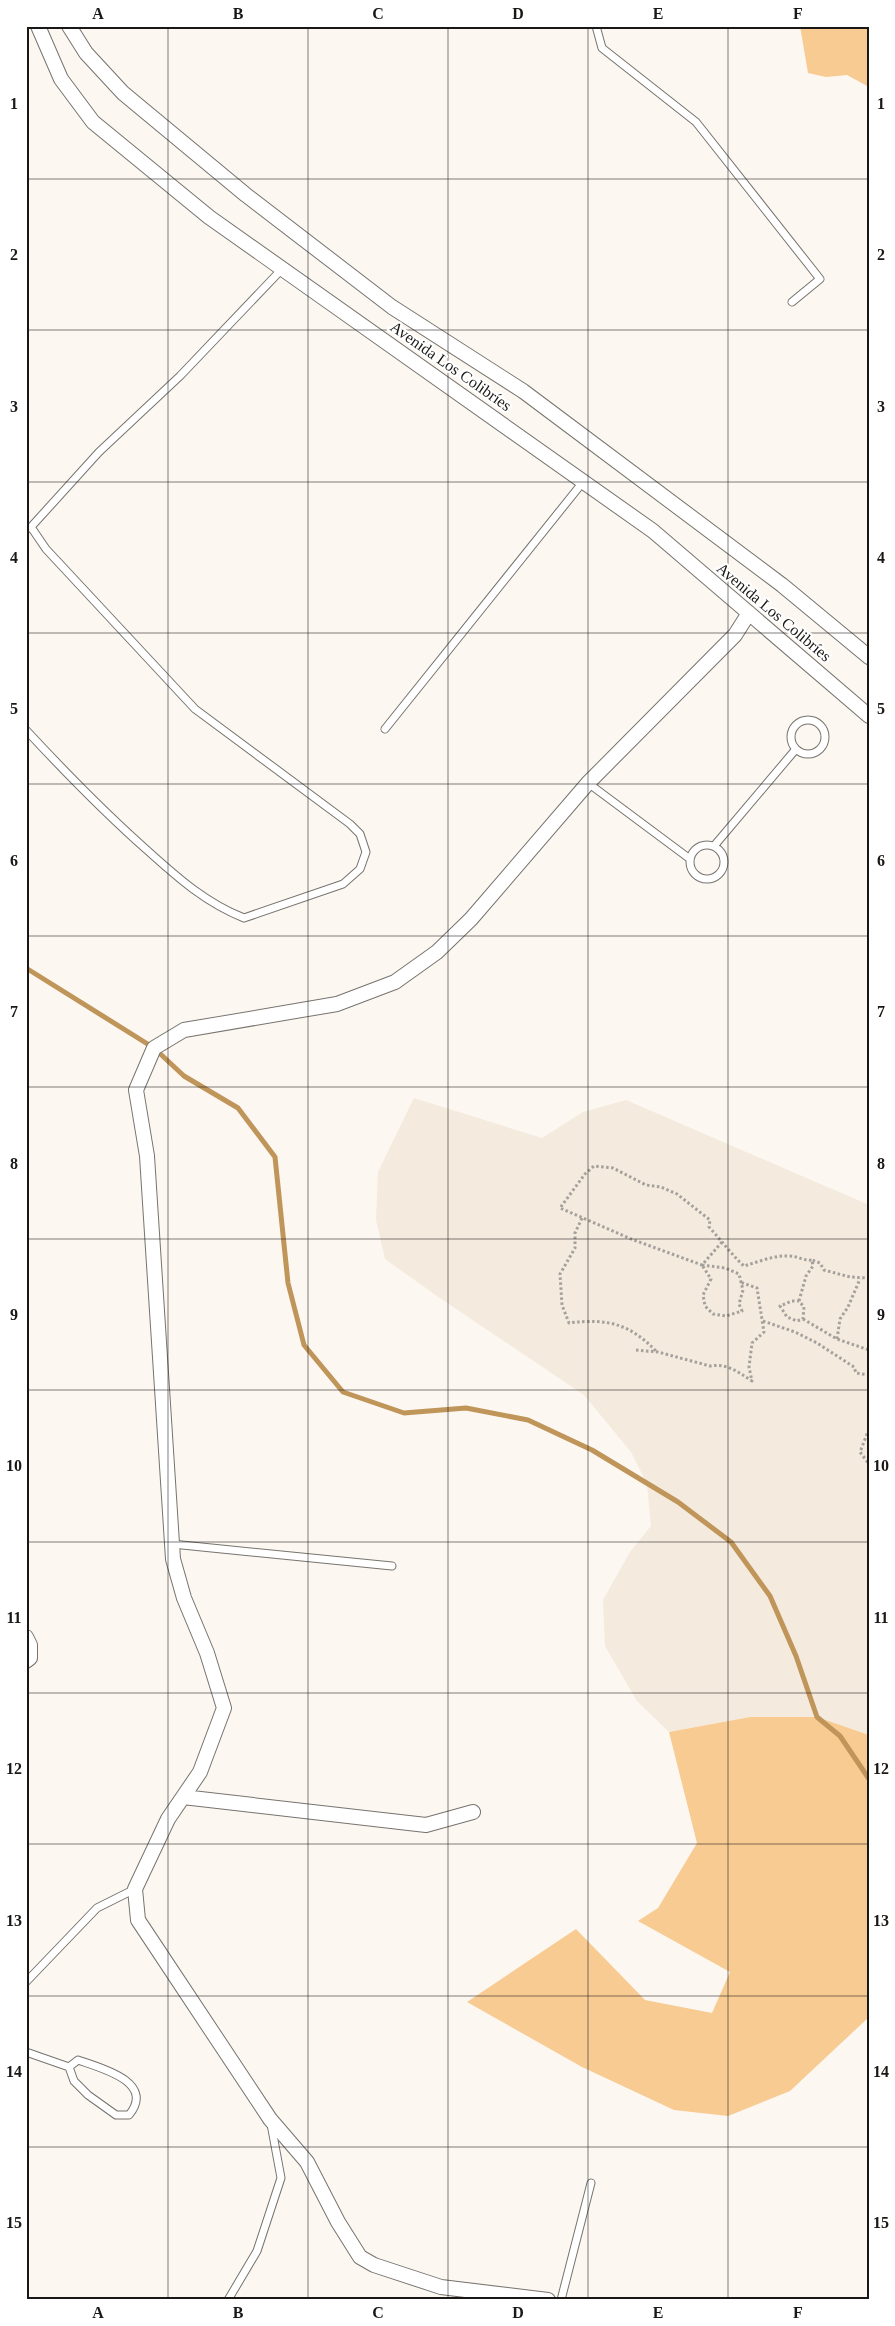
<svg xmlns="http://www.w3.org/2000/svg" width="895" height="2326" font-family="'Times New Roman',serif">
<rect width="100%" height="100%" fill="#fcf7f1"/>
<path fill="#f4eade" d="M414 1098 542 1138 583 1112 626 1100 869 1205V1735L817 1717H750L669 1732 637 1701 605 1646 603 1600 630 1552 651 1526 647 1484 631 1452 584 1395 437 1296 385 1259 376 1220 378 1172Z"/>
<path fill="#f7cb92" d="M800 26H869V87L847 75 826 77 808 73Z
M750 1717H817L869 1735V2017L790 2091 728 2116 674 2110 582 2067 467 2002 576 1929 645 2000 712 2013 730 1972 638 1921 658 1908 697 1843 669 1732Z"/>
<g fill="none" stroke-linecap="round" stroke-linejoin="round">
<path stroke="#c0955a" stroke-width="5" d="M26 968 154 1048 184 1076 238 1108 275 1157 288 1283 304 1345 343 1392 404 1413 466 1408 528 1420 592 1450 678 1502 731 1542 770 1596 796 1656 817 1717 840 1736 869 1779"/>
<g stroke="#77736e" stroke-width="9">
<path id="lane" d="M596 26 602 48 696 122 820 279 792 302
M26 529 31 527 99 452 180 376 283 268
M791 737a17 17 0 1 1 34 0a17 17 0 1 1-34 0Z
M385 729 583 482
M26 730C65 772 105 813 148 851 178 878 206 903 244 918L343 884 360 869 366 852 360 834 350 824 195 709 46 549 31 527
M588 783 690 859
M690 862a17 17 0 1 1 34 0a17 17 0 1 1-34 0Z
M714 846 796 749
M172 1544 392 1566
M26 1982 97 1908 135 1889
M26 2052 69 2067 74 2081 88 2095 116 2115H129C156 2082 101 2068 78 2060L69 2067
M228 2300 257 2251 281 2178 271 2124
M561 2300 591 2183"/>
</g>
<g stroke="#77736e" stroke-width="16">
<path id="street" d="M38 26 61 79 93 122 209 217 653 531 869 716
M69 26 86 53 123 93 246 195 392 307 523 391 782 585 869 657
M26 1637 30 1645V1658L26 1661
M183 1797 426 1825 473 1812
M548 2300 441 2287 374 2265 360 2257 338 2222 307 2162 270 2119 138 1920 135 1889 168 1819 200 1772 224 1708 207 1653 184 1598 173 1559 147 1156 136 1090 154 1048 184 1030 337 1004 395 982 437 952 471 919 588 783 735 635 749 613"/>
</g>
<path stroke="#a4a19c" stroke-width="3" stroke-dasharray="2.5 2.5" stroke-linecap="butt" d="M582 1218 575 1233V1248L560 1274 562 1305 569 1323C608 1318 630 1324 657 1352
M722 1242 702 1265 631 1239 560 1208 585 1174 594 1166 613 1168 646 1185 661 1187 677 1194 710 1220 709 1227C721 1240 731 1254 744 1266 758 1262 774 1255 789 1256 798 1256 803 1261 812 1260
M702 1265 725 1268 739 1274 743 1290 739 1304 742 1311 726 1316 713 1314 705 1306 703 1295 711 1279Z
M792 1301H799L804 1307 803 1319 797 1321 787 1317 780 1306Z
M799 1301 806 1276 813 1266 812 1260 820 1263 824 1270 850 1277 869 1278
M803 1319 837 1339 869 1350
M763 1321 795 1332 817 1343 854 1367 856 1373 869 1375
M837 1339 840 1319 848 1307 860 1279
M636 1350 658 1352 710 1366C727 1363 738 1372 752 1381L749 1367 752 1343 764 1332 757 1288 740 1282
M869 1429 860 1452 869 1464"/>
<use href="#lane" stroke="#fff" stroke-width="7"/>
<use href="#street" stroke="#fff" stroke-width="14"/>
</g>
<path fill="none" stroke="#191816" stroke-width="1" stroke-opacity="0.55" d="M168 26V2300M308 26V2300M448 26V2300M588 26V2300M728 26V2300M26 179H869M26 330H869M26 482H869M26 633H869M26 784H869M26 936H869M26 1087H869M26 1239H869M26 1390H869M26 1542H869M26 1693H869M26 1844H869M26 1996H869M26 2147H869"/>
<g text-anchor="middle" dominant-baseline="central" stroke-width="4.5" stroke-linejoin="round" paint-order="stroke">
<g font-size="16" fill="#191816" stroke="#fff">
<text transform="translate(451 366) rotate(35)">Avenida Los Colibríes</text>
<text transform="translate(774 612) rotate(40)">Avenida Los Colibríes</text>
</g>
</g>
<rect width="895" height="2326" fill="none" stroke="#ffffff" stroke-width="55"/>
<rect x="28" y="28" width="840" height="2270" fill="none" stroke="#191816" stroke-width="2"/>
<g font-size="16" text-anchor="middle" font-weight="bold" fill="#191816">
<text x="98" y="19">A</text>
<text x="238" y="19">B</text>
<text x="378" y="19">C</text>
<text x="518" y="19">D</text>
<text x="658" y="19">E</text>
<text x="798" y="19">F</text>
<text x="14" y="109">1</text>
<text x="881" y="109">1</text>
<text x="14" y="260">2</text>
<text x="881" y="260">2</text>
<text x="14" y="412">3</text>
<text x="881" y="412">3</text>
<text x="14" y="563">4</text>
<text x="881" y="563">4</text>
<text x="14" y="714">5</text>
<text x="881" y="714">5</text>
<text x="14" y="866">6</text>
<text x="881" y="866">6</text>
<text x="14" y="1017">7</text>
<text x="881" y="1017">7</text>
<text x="14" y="1169">8</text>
<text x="881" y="1169">8</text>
<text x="14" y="1320">9</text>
<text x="881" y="1320">9</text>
<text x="14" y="1471">10</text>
<text x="881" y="1471">10</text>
<text x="14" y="1623">11</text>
<text x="881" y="1623">11</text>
<text x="14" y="1774">12</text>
<text x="881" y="1774">12</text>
<text x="14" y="1926">13</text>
<text x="881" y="1926">13</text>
<text x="14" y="2077">14</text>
<text x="881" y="2077">14</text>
<text x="14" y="2228">15</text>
<text x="881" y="2228">15</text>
<text x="98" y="2318">A</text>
<text x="238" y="2318">B</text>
<text x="378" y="2318">C</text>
<text x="518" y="2318">D</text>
<text x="658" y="2318">E</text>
<text x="798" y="2318">F</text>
</g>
</svg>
